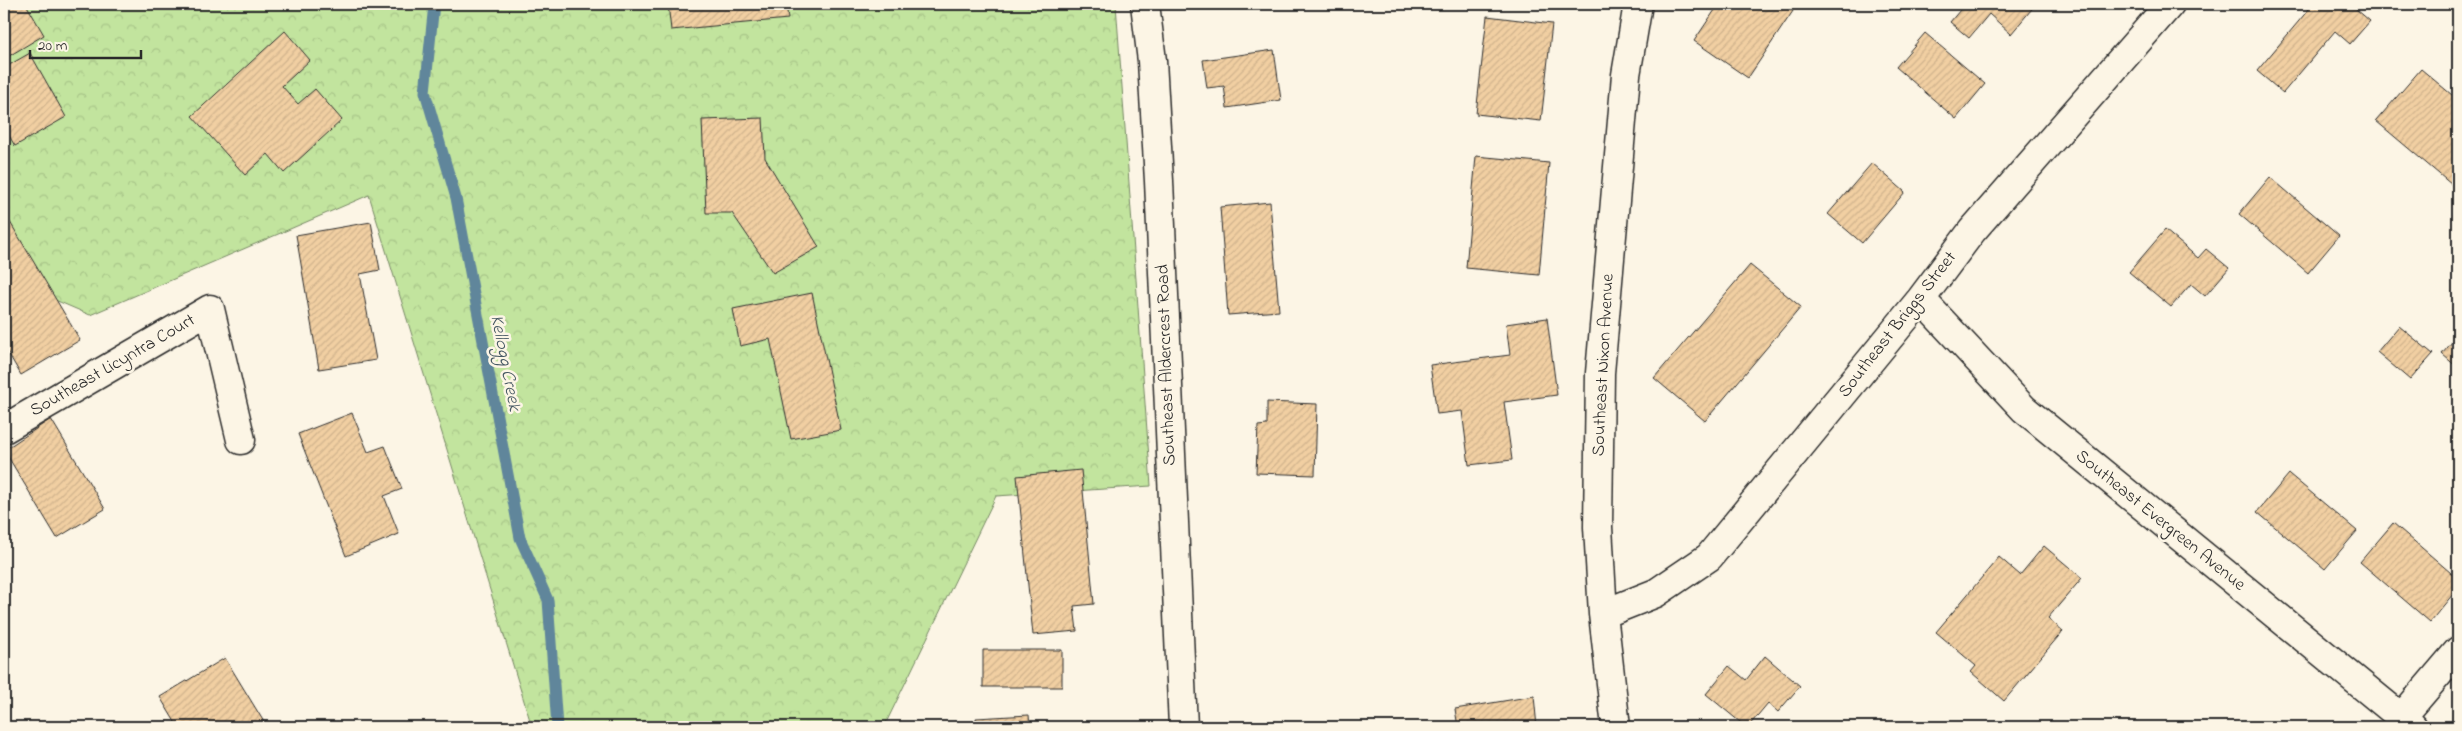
<svg xmlns="http://www.w3.org/2000/svg" width="2462" height="731" font-family="'Indie Flower',sans-serif">
<defs>
<pattern id="forest-crowns" width="20" height="18" patternUnits="userSpaceOnUse" patternTransform="scale(1.25)"><rect width="20" height="18" fill="#c2e49e"/><path d="M2 6a3 3 0 1 1 6 0M12 15a3 3 0 1 1 6 0" fill="none" stroke="#a7c488"/></pattern>
<pattern id="building-hatch" width="6" height="6" patternUnits="userSpaceOnUse" patternTransform="scale(1.25)"><rect width="6" height="6" fill="#f1cfa2"/><path d="M-1 1l2-2M0 6l6-6M5 7l2-2" fill="none" stroke="#cfb28c"/></pattern>
</defs>
<rect width="100%" height="100%" fill="#fcf5e5"/>
<filter id="ink" filterUnits="userSpaceOnUse"><feTurbulence type="fractalNoise" baseFrequency=".02" numOctaves="2"/><feDisplacementMap in="SourceGraphic" scale="10" xChannelSelector="R" yChannelSelector="G"/><feConvolveMatrix kernelMatrix="1 2 1 2 8 2 1 2 1" color-interpolation-filters="sRGB"/></filter>
<g filter="url(#ink)">
<path fill="url(#forest-crowns)" stroke="#768864" d="M4 4H1116L1151 486 996 496 884 727H532L369 195 90 315 4 278Z"/>
<g fill="none" stroke-linecap="round" stroke-linejoin="round">
<path stroke="#61869b" stroke-width="11" d="M434 4 425 92 456 198 520 538 548 600 557 727"/>
</g>
<path fill="url(#building-hatch)" stroke="#2b2b2b" d="M12 4H26L44 35 4 59V9Z
M668 4H786L788 19 671 30Z
M1719 4H1782L1793 11 1748 78 1694 41Z
M1965 4 1980 6 1982 4H2036L2011 34 1989 14 1969 38 1950 22Z
M2302 4H2350L2370 21 2350 44 2335 31 2283 93 2257 71 2309 9Z
M1487 16 1552 24 1541 121 1476 114Z
M285 31 310 60 282 86 298 104 315 89 342 120 284 173 268 154 245 175 192 116Z
M1925 33 1985 84 1956 119 1896 67Z
M1274 50 1281 100 1227 108 1224 86 1207 88 1203 60Z
M30 53 66 117 15 146 4 127V68Z
M2421 69 2458 100V190L2376 121Z
M763 118 765 158 819 247 773 273 732 213H706L702 120Z
M1476 156 1549 163 1539 275 1466 268Z
M1872 163 1905 192 1862 243 1828 214Z
M2270 177 2339 236 2308 273 2239 214Z
M1270 202 1279 311 1228 315 1220 207Z
M4 212 80 340 21 375 4 346Z
M371 222 380 270 360 274 376 360 319 369 296 235Z
M2165 230 2198 258 2206 249 2229 268 2205 296 2191 284 2171 307 2129 272Z
M1750 265 1801 307 1705 421 1654 378Z
M812 293 841 430 791 439 770 339 740 346 733 309Z
M1547 318 1557 395 1504 402 1512 460 1469 465 1462 411 1437 414 1430 365 1510 355 1506 324Z
M2399 326 2433 354 2410 380 2377 352Z
M2458 335V368L2442 354Z
M1267 402 1317 404 1315 475 1256 473 1258 426 1267 425Z
M352 413 368 452 385 446 402 489 384 496 399 534 346 556 298 434Z
M51 419 105 509 57 538 4 450Z
M1081 470 1094 604 1074 606 1077 631 1033 635 1017 476Z
M2289 474 2357 531 2325 569 2257 512Z
M2393 523 2458 579V588L2430 622 2360 562Z
M2044 546 2082 578 2048 618 2063 631 2004 701 1971 672 1976 666 1936 632 1999 557 2020 575Z
M983 650H1062V687H983Z
M1765 656 1800 686 1778 712 1768 703 1748 727H1746L1706 694 1729 666 1746 680Z
M225 658 267 727H178L160 697Z
M1534 696 1537 727H1458L1455 709Z
M1029 715 1030 727H976V718Z"/>
<g fill="none" stroke-linecap="round" stroke-linejoin="round">
<g stroke="#2b2b2b" stroke-width="31">
<path id="minor" d="M1145 4 1152 61 1159 181 1183 727
M1921 299 2024 409 2413 727
M4 429 210 309 241 440
M1603 614 1656 593 1709 557 1921 299 1972 231 2170 4
M2401 718 2458 651
M1616 727 1603 614 1598 527 1600 373 1626 75 1638 4"/>
</g>
<use href="#minor" stroke="#fcf5e5" stroke-width="28"/>
</g>
</g>
<g text-anchor="middle" dominant-baseline="central" stroke-width="5" stroke-linejoin="round" paint-order="stroke">
<g font-size="18" fill="#2b2b2b" stroke="#fcf5e5">
<text transform="translate(1898 325) rotate(-52)">Southeast Briggs Street</text>
<text transform="translate(1167 365) rotate(-92)">Southeast Aldercrest Road</text>
<text transform="translate(1604 365) rotate(-87)">Southeast Nixon Avenue</text>
<text transform="translate(113 366) rotate(-30)">Southeast Licyntra Court</text>
<text transform="translate(2160 521) rotate(39)">Southeast Evergreen Avenue</text>
</g>
<g font-size="19" font-style="italic" fill="#465863" stroke="#fcf5e5">
<text transform="translate(505 363) rotate(79)">Kellogg Creek</text>
</g>
</g>
<rect width="2462" height="731" fill="none" stroke="#fcf5e5" stroke-width="20"/>
<rect x="10" y="10" width="2442" height="711" fill="none" stroke="#2b2b2b" stroke-width="2" filter="url(#ink)"/>
<path d="M30 50v8h111v-8" fill="none" stroke="#2b2b2b" stroke-width="2.5"/>
<text x="38" y="50" font-size="15" fill="#2b2b2b" stroke="#fcf5e5" stroke-width="4" paint-order="stroke">20 m</text>
</svg>
